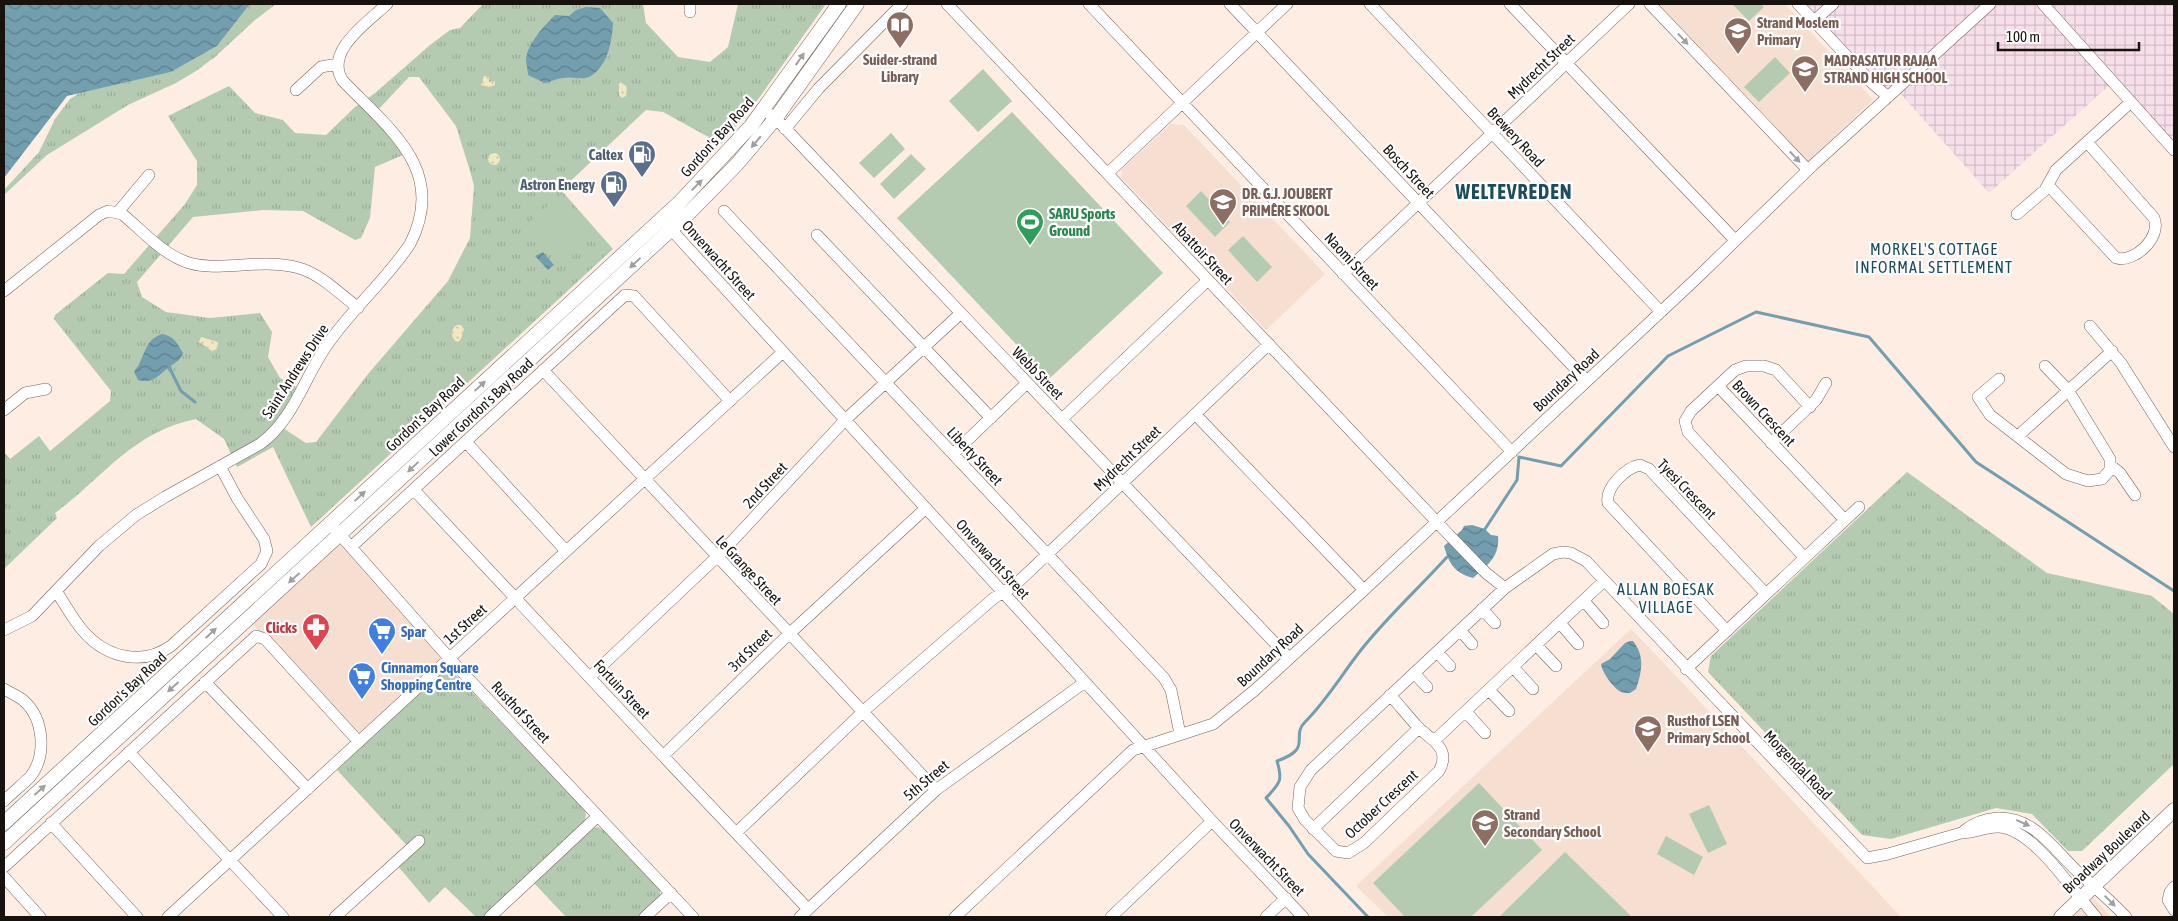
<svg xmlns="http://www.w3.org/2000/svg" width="2178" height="921" font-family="'Asap Condensed',sans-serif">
<defs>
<pattern id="industrial-grid" width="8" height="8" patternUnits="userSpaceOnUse" patternTransform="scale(1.25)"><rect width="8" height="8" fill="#f7dfea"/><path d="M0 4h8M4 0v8" fill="none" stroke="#d3bec8"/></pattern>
<pattern id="grass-tufts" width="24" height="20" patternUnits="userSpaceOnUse" patternTransform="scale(1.25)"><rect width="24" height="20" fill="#b4cbb2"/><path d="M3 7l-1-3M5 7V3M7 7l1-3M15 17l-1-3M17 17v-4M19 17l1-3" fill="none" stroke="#9aad98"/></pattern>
<pattern id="sand-dots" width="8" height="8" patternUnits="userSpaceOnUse" patternTransform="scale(1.25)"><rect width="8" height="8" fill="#f1e7c2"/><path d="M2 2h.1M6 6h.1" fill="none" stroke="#cec5a6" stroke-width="1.8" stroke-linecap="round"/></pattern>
<pattern id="water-waves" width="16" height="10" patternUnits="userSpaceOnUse" patternTransform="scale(1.25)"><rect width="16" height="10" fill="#729eae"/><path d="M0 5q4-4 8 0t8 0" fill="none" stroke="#5d7f8c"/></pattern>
</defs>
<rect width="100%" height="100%" fill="#feede2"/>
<path fill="#f6dfd0" d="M1659 4H1785L1873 100 1807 162Z
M1171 124 1184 125 1325 274 1266 330 1121 177 1122 169Z
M336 531 450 658 359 741 244 614Z
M1631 629 1661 660 1901 917H1388L1356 886Z
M2088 892 2111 917H2061Z"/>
<path fill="url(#industrial-grid)" d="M1802 4H2174V152L2112 83 1989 193 1898 91 1889 99Z"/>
<path fill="url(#grass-tufts)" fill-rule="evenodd" d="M250 4H276L255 20 215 57 196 71 176 83 128 105 47 155 4 195V190L39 152 55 119 70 99 79 93 171 72 217 46Z
M483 4H643L646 23 678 57 710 62 728 47 738 4H826L759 98 721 144 663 112 646 110 561 190 613 249 311 527 273 447 237 467 224 439 196 419C132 432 104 477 55 513L57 518 4 569V452L10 459 39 436 50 451 110 401 111 391 54 319 55 315 108 273 124 274 185 204 197 185V161L168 116 229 86 255 113 283 120 295 133 326 135 355 107 375 93 430 45 450 30 460 28ZM409 77H419L456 126 470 171 474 186 470 238 448 281 368 374 316 442 306 443 283 428 302 390 280 378 268 357 272 332 260 313 210 318 166 312 142 297 137 282 193 217 263 210 303 211 355 240 361 238 370 218 375 167 410 152 375 113Z
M1907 472 2047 573 2152 596 2174 614V764L2082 851H2068L2032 814 1996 808 1891 839 1862 835 1708 672 1711 656Z
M450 669 585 810 586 815 584 823 484 917H476L445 887 429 903 397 865 412 851 337 770 444 670Z
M598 827 604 831 660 889V897L638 917H566L533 882 594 828Z"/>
<path fill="url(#sand-dots)" d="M484 76 489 77V82L495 81V85L489 87 481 85Z
M621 82 627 87 626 96 622 98 619 95V84Z
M488 159a6 6 0 1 1 12 0a6 6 0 1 1-12 0Z
M457 325H461L464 329 461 339 458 342 455 341C451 336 450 329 457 325Z
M201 337 218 342 217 349 212 351 199 342Z"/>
<path fill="#b4cbb2" d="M1732 4H1761L1764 7 1749 21Z
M1775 57 1790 73 1759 102 1744 87Z
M983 69 1012 101 978 132 949 101Z
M1012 112 1163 273 1049 379 897 218Z
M891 133 905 149 874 178 859 163Z
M911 154 926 169 894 199 880 184Z
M1201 191 1230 222 1215 237 1186 206Z
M561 194 593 231 557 262 525 226Z
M1243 236 1272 267 1257 282 1228 250Z
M1479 783 1542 850 1471 917H1405L1373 883Z
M1709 805 1727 844 1708 853 1689 814Z
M1666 836 1703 857 1694 875 1657 854Z
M1565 852 1632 917H1499Z"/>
<path fill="url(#water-waves)" d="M4 4H250L217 46 171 72 67 96 4 178Z
M586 7 600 8 613 23C612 41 608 65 591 76 582 81 573 76 564 78 557 78 551 82 545 83L528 75C528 70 526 64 526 59 528 43 544 26 555 15L569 16 576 10Z
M543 252 554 265 548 270 535 256Z
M162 334C174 336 177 343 183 353 179 362 176 362 169 367 158 376 153 384 138 380L134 372C136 368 139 366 140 362 146 350 147 339 162 334Z
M1472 525 1485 529 1491 535 1498 536C1500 556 1488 565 1473 578 1455 573 1449 564 1444 546L1462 530 1464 526Z
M1630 641H1633C1645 656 1642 671 1636 689L1630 693C1627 693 1624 693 1621 692 1613 688 1602 672 1601 664L1610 659 1625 643Z"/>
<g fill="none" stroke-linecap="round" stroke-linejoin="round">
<path stroke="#729eae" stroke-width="3" d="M169 367 181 391 195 402
M1485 529 1517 480 1519 457 1561 466 1668 356 1756 312 1869 337 1976 462 2174 591
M1368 917 1308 854 1289 826 1266 798C1280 783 1283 781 1277 761 1314 748 1290 737 1305 722 1327 700 1342 674 1361 650 1387 617 1419 588 1447 557"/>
<g stroke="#73655b" stroke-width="12">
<path id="minor" d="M947 4 1452 538 1486 573 1505 588
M1089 4 1512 452
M1230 4 1587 381
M1370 4 1661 312
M1510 4 1735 240
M1650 4 1808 170
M1798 4 1871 82 1888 97
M2043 4 2174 150
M690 12V4
M1814 21 1833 4
M296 90 321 67 337 64
M764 109 782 125 1289 658
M785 129 819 88 902 4
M1108 173 1287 4
M2048 185 2116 258C2135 263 2162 237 2154 218L2087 142
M724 211 1164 678 1171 690 1180 734
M118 212 149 175
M2017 214 2045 190 2056 170 2131 102
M666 224 1212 821 1303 917
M817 235 991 418
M1343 274 1629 4
M4 291 99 215 108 211 122 214C143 231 162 254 189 263 207 268 224 266 242 265 304 261 311 269 358 308
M2090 326 2121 363 2174 447
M543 370 936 790
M1999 379 1978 397 1990 415 2066 474 2088 481 2102 479 2110 470V459L2068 390 2045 366
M1718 386 1844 519
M4 410 25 393 46 389
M1195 414 1364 590
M1062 419 1208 280
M2018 436 2112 351
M466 442 566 551
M1771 443 1816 400 1826 383
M953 454 1027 383
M2110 465 2120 473 2135 495
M414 490C544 630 676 770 808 909
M335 529 449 658 693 917
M351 547 625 295 634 296 730 401
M1804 557 1688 432 1685 421 1691 411 1735 370 1746 366H1764L1776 370 1810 407
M56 591C65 604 73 620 84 632 107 658 143 666 171 646L261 564 267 551 264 539 237 498 220 466
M1584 601 1603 623
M1482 609 1495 623
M1560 623 1578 644
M4 630 32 616 99 546 136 515 165 497 260 444C295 419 305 374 330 341 354 307 387 279 410 244 448 170 389 129 343 81 323 52 368 22 387 4
M1460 630 1472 644
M1727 631 1608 503C1605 488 1625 468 1640 465L1649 469 1766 594
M1536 645 1556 666
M1437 652 1450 666
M1513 667 1533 689
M1686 669 1859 507
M1414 673 1427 687
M590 677 721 553 845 420 961 313
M205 682 308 789
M4 689C10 693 19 696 24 701 44 719 47 756 30 777 22 785 12 793 4 801
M1489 690 1509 711
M1390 695C1399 705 1408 716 1417 726 1430 740 1452 747 1439 771L1364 843 1348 853 1336 851 1305 820 1298 808 1300 787 1311 770 1505 588 1553 554 1563 552 1571 553 1586 561 1867 858 1888 854 1961 833C1974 833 1987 826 1999 827 2034 829 2073 892 2096 917
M1466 712 1485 733
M1435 740 1604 581
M129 752 283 917
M664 755 789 634 926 508
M51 823 137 917
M1313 829 1419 728
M1965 830C1974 823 1986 819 1997 818 2034 816 2054 850 2078 872 2094 887 2111 901 2126 917
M737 832 867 708 994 598 1015 585 1269 344
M4 867 256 636 265 639 359 742
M4 877 40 917
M2174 887 2170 892 2168 900 2174 910
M168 917 783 352
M335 917 419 841
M490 917 598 816
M645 917 671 893
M800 917 936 790 1085 682
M955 917 1133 750 1213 724 1255 690 1364 590 1698 277 1812 166 1990 4
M1111 917 1212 821
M1266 917 1286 898"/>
</g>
<g stroke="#73655b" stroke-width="15">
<path id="major" d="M4 823 679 203 751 126 839 4
M4 843 689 213 737 164 775 119 857 4
M2061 917 2174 810"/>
</g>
<use href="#minor" stroke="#fff" stroke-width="11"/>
<use href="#major" stroke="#fff" stroke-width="14"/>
</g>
<defs><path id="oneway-solid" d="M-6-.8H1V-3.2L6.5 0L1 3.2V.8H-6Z" transform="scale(1.25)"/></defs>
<g fill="#a2a09f">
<use href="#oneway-solid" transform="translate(1683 39) rotate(47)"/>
<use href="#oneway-solid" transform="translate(800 59) rotate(-55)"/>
<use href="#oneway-solid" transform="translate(756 142) rotate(130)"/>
<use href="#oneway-solid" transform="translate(1795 157) rotate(47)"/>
<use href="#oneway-solid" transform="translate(697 185) rotate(-45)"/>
<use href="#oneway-solid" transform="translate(635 263) rotate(137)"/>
<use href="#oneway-solid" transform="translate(480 386) rotate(-43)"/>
<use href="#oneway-solid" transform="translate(413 467) rotate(137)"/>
<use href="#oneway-solid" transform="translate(360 496) rotate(-43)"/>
<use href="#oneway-solid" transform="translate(294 578) rotate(138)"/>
<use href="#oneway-solid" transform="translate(211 633) rotate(-43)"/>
<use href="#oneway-solid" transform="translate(173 687) rotate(138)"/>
<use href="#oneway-solid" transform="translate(40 790) rotate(-42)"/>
<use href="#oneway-solid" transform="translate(2023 823) rotate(24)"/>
<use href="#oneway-solid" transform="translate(2110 901) rotate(45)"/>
</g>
<defs>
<g id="library-pin" transform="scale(1.4375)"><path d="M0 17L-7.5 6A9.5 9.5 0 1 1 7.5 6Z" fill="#8d6e63" stroke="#fff"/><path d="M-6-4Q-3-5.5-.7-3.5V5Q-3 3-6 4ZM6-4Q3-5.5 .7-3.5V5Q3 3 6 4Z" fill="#fff"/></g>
<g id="school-pin" transform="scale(1.4375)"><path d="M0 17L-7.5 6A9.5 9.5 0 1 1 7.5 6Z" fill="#8d6e63" stroke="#fff"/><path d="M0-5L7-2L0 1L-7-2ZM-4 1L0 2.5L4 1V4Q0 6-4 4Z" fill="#fff"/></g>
<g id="fuel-pin" transform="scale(1.4375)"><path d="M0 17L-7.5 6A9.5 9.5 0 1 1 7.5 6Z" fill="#5c6f8a" stroke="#fff"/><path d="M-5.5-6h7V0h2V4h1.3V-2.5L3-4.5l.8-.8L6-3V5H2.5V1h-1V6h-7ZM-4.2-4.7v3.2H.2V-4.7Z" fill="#fff"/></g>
<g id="stadium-pin" transform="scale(1.4375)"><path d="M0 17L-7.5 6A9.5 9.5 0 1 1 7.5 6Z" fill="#2e9e5b" stroke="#fff"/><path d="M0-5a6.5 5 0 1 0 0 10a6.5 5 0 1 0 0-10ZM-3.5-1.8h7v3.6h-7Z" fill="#fff"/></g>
<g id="pharmacy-pin" transform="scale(1.4375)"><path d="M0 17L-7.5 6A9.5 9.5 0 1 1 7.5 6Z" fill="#e0444e" stroke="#fff"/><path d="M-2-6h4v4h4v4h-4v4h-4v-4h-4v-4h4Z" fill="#fff"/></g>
<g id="supermarket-pin" transform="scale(1.4375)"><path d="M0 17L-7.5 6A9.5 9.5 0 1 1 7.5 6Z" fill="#3f7fe0" stroke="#fff"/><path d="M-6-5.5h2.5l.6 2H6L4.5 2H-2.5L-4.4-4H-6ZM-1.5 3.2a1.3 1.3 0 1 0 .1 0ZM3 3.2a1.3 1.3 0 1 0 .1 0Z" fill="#fff"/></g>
</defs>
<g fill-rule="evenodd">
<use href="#library-pin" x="900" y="25"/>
<use href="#school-pin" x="1738" y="31"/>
<use href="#school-pin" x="1805" y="69"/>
<use href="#fuel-pin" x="642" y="154"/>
<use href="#fuel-pin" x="614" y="184"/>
<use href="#school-pin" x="1223" y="202"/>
<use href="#stadium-pin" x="1030" y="222"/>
<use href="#pharmacy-pin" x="316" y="627"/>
<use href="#supermarket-pin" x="382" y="631"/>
<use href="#supermarket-pin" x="362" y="676"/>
<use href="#school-pin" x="1648" y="729"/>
<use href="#school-pin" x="1485" y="823"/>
</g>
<g text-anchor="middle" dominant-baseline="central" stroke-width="4.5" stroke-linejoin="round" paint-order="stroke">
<g font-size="15" font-weight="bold" fill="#785e54" stroke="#fff" text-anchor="start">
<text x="1757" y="22">Strand Moslem<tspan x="1757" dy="17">Primary</tspan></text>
<text x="900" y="59" text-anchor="middle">Suider-strand<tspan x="900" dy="17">Library</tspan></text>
<text x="1824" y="60">MADRASATUR RAJAA<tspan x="1824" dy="17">STRAND HIGH SCHOOL</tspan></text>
<text x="1242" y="193">DR. G.J. JOUBERT<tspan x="1242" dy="17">PRIMÊRE SKOOL</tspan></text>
<text x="1667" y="720">Rusthof LSEN<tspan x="1667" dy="17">Primary School</tspan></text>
<text x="1504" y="814">Strand<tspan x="1504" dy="17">Secondary School</tspan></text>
</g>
<g font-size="15" fill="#17120e" stroke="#fff">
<text transform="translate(1541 66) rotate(-44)">Mydrecht Street</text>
<text transform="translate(717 137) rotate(-48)">Gordon's Bay Road</text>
<text transform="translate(1516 137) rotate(47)">Brewery Road</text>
<text transform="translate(1409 171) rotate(47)">Bosch Street</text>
<text transform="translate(1203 253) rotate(47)">Abattoir Street</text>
<text transform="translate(719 260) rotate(48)">Onverwacht Street</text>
<text transform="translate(1352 261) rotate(47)">Naomi Street</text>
<text transform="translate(295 371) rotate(-57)">Saint Andrews Drive</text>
<text transform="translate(1038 373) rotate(46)">Webb Street</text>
<text transform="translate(1566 380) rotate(-43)">Boundary Road</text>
<text transform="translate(481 407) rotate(-43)">Lower Gordon's Bay Road</text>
<text transform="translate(1764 413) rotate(47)">Brown Crescent</text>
<text transform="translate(425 414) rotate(-43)">Gordon's Bay Road</text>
<text transform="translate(975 456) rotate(47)">Liberty Street</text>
<text transform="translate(1127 458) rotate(-44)">Mydrecht Street</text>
<text transform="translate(765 485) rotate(-47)">2nd Street</text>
<text transform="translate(1687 489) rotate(46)">Tyesi Crescent</text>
<text transform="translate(993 559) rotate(48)">Onverwacht Street</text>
<text transform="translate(749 570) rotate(47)">Le Grange Street</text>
<text transform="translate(465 624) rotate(-42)">1st Street</text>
<text transform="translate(750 650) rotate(-44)">3rd Street</text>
<text transform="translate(1270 655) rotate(-43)">Boundary Road</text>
<text transform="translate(127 689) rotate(-43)">Gordon's Bay Road</text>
<text transform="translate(622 689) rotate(47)">Fortuin Street</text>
<text transform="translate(521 712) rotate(47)">Rusthof Street</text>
<text transform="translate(1798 765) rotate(46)">Morgendal Road</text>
<text transform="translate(926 780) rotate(-40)">5th Street</text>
<text transform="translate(1381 804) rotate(-43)">October Crescent</text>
<text transform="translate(2106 852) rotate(-43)">Broadway Boulevard</text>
<text transform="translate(1267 857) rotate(46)">Onverwacht Street</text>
</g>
<g font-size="15" font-weight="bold" fill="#4e5e75" stroke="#fff" text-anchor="end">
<text x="623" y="154">Caltex</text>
<text x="595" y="184">Astron Energy</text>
</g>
<g font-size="15" font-weight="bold" fill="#27864d" stroke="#fff" text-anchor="start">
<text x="1049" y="213">SARU Sports<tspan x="1049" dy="17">Ground</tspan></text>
</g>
<g font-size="15" font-weight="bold" fill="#be3a42" stroke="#fff" text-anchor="end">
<text x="297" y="627">Clicks</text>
</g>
<g font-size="15" font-weight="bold" fill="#366cbe" stroke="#fff" text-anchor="start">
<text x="401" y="631">Spar</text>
<text x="381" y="667">Cinnamon Square<tspan x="381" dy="17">Shopping Centre</tspan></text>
</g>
<g font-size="16" letter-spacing="1" fill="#1b4c5e" stroke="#fff">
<text x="1934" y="249">MORKEL'S COTTAGE<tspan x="1934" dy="18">INFORMAL SETTLEMENT</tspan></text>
<text x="1666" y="589">ALLAN BOESAK<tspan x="1666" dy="18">VILLAGE</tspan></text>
</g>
<g font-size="20" font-weight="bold" letter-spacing="1" fill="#1b4c5e" stroke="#fff">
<text x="1514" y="191">WELTEVREDEN</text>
</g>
</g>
<rect width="2178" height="921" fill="none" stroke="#17120e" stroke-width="10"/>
<path d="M1998 42v8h141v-8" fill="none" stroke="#17120e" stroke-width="2.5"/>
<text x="2006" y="42" font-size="15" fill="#17120e" stroke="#ffffff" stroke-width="4" paint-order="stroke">100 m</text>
</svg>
